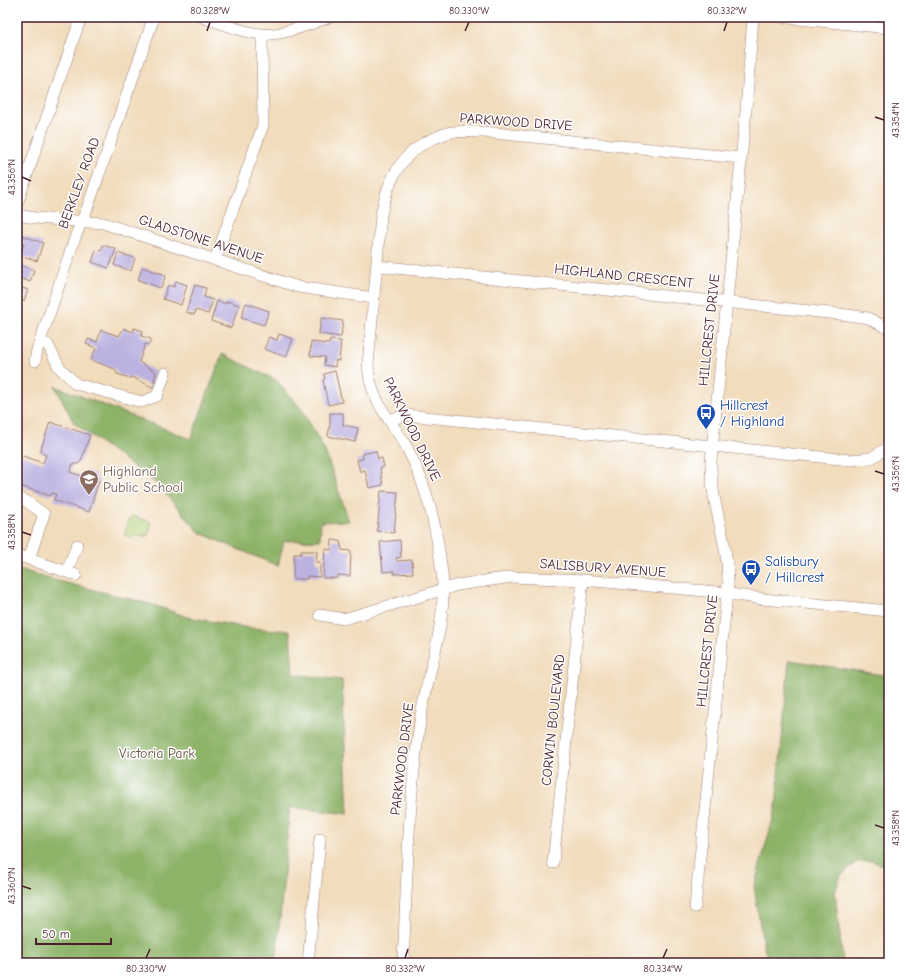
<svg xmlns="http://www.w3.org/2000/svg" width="906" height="980" font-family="'Comic Neue',sans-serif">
<rect width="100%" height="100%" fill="#fff"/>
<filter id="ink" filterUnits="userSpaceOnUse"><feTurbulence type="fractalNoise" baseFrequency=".025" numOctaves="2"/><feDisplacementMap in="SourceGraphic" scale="8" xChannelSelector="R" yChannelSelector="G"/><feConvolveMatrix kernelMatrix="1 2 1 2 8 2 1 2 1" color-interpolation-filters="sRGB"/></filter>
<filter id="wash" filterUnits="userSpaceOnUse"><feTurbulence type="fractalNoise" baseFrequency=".012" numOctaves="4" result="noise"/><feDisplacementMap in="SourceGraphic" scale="16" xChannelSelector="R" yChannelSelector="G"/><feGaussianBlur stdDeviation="0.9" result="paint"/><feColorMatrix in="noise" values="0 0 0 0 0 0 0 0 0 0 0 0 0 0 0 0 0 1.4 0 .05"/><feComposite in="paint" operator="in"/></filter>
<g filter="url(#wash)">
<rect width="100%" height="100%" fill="#f1dcbc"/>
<path fill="#b2d077" stroke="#7e7851" d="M133 516 150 522 151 526 148 535 144 537 135 535 132 539 124 535 129 519Z"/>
<path fill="#8db268" stroke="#6c684a" d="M222 354 276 380 303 411 325 451 349 521 321 522 320 540 284 541 278 566 200 533 157 484 74 423 55 386 191 439Z
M17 568 43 577 154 605 187 617 249 628 290 631 293 674 342 680 348 814 290 807 276 963H17Z
M789 660 889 676V868L872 861 857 862 841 875 835 893 843 963H769L763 944 754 887 776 808Z"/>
<g id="blocks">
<path fill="#bcb2e1" d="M21 235 43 243 37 261 20 255 24 244 18 243Z
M103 245 116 249 109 268 92 262 96 250 101 251Z
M118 253 135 258 131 271 114 265Z
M17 264 34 270 30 282 17 277Z
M142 267 166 275 161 288 138 280Z
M176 281 187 285 181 305 163 299 168 285 174 287Z
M195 285 206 288 204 297 213 300 208 314 196 310 194 315 186 312Z
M17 286 28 290 24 301 17 299Z
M217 301 226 304 227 301 239 305 231 328 211 321Z
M246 303 269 311 264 325 241 318Z
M321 318 343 321 341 337 319 334Z
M124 328 133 332 134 328 143 331 141 336 151 339 149 345 145 344 139 362 156 372 154 381 156 385 152 387 132 377 130 378 117 374 115 369 91 360 96 348 86 344 88 339 97 342 101 330 119 336Z
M279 334 293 339 286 357 264 349 269 337 277 340Z
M330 340 341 341 339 361 336 360 335 367 324 365 325 357 310 356 311 342 329 344Z
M335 371 342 402 328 405 323 380 325 379 324 374Z
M330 413H343V425L358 428 355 442 328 436 330 425Z
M50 422 90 435 81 461 78 464H73L70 472 85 477 87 471 95 474 99 481 89 512 54 500 56 494 52 493 51 496 17 485V454L43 463 46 455 40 452Z
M376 451 378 459 382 458 384 467 380 468 383 485 369 488 365 470 360 472 357 460 363 459 362 454Z
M381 491 398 492 394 533 377 531Z
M332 540 340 541 342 550 351 551 350 576 338 575V578H323L325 549 331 550Z
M400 540 401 557 396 558 397 561 412 560 413 573 394 574V571L383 572 380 542Z
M301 551H317L316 562H320V577L307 576V579H293L294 554H301Z"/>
</g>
</g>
<g filter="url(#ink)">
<use href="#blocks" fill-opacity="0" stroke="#9e7e74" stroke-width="1"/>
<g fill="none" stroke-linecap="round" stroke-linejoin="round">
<g stroke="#9e7e74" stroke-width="12">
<path id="minor" d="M202 17C221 23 241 32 261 34 280 37 311 23 330 17
M779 17 889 28
M17 204 81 17
M17 215 35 218 103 223 298 287 374 298
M215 260 263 125 262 35
M377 266 848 315 868 318 889 329
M40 341 48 345 59 367 76 384 142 402 157 396 165 373
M35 361 37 350 76 235 88 206 154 17
M389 420 406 415 850 460 871 458 889 447
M17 498 26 501 44 514 29 559
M17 555 76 575
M67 572 77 545
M320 615 344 619 458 585 512 577 583 580 717 592 763 599 889 611
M553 863 583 580
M695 907 728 584C729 542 710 503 711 461L746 110 753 17
M308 963 320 839
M403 963C407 883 408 802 420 722 427 673 448 623 442 573 437 529 428 487 407 448 396 427 376 407 371 383 369 378 369 371 368 365L381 215C387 184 397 160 424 143 433 139 443 133 453 132 463 131 474 132 484 132L740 158"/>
</g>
<use href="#minor" stroke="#fff" stroke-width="11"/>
</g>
</g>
<path fill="none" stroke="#4a1f2b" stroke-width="1.5" d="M207 31 210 22M465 31 469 22M724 31 727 22M875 117 884 120M22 177 31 181M875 471 884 474M22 532 31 535M875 825 884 828M22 886 31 889M146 958 150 949M405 958 408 949M663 958 667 949"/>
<defs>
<g id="bus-pin" transform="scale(1)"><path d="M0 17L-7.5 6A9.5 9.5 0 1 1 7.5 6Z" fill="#1a4fb4" stroke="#fff"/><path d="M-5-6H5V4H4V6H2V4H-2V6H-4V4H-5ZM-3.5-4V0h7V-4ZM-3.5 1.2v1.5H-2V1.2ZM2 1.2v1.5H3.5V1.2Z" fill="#fff"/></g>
<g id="school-pin" transform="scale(1)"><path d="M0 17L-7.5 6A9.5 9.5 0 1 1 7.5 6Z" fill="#8d6e63" stroke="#fff"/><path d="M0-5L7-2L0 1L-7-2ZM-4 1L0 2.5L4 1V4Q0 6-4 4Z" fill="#fff"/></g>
</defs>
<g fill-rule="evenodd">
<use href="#bus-pin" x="706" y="413"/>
<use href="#school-pin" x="89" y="479"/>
<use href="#bus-pin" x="751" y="569"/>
</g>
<g text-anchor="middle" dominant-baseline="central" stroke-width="3" stroke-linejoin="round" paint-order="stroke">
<g font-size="14" fill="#4a1f2b" stroke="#fff">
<text transform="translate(516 122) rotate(4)">PARKWOOD DRIVE</text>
<text transform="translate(79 183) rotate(-70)">BERKLEY ROAD</text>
<text transform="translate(201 239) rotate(18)">GLADSTONE AVENUE</text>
<text transform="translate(624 276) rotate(6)">HIGHLAND CRESCENT</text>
<text transform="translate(709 330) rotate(-84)">HILLCREST DRIVE</text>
<text transform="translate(412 429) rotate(64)">PARKWOOD DRIVE</text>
<text transform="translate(603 568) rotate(4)">SALISBURY AVENUE</text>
<text transform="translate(707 651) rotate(-84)">HILLCREST DRIVE</text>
<text transform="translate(553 720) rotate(-84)">CORWIN BOULEVARD</text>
<text transform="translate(402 759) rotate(-83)">PARKWOOD DRIVE</text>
</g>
<g font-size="14" fill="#164399" stroke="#fff" text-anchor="start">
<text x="720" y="405">Hillcrest<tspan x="720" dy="16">/ Highland</tspan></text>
<text x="765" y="561">Salisbury<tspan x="765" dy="16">/ Hillcrest</tspan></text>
</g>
<g font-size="14" fill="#785e54" stroke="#fff" text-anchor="start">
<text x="103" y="471">Highland<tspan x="103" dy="16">Public School</tspan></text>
</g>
<g font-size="14" fill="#695442" stroke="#fff">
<text x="157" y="753">Victoria Park</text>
</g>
</g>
<rect width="906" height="980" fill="none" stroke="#fff" stroke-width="44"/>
<path d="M36 938v6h75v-6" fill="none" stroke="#4a1f2b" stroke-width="2"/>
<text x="42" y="938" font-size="12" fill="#4a1f2b" stroke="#ffffff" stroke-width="3" paint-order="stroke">50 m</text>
<rect x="22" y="22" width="862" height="936" fill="none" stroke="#4a1f2b" stroke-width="1.5"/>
<g font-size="10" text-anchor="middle" fill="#4a1f2b">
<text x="210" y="14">80.328°W</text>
<text x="469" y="14">80.330°W</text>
<text x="727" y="14">80.332°W</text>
<text transform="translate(895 120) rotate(-90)" y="4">43.354°N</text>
<text transform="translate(11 177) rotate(-90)" y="4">43.356°N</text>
<text transform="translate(895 474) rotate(-90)" y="4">43.356°N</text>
<text transform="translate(11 532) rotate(-90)" y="4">43.358°N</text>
<text transform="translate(895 828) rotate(-90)" y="4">43.358°N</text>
<text transform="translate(11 886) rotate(-90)" y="4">43.360°N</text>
<text x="146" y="972">80.330°W</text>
<text x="405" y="972">80.332°W</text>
<text x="663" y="972">80.334°W</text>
</g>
</svg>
